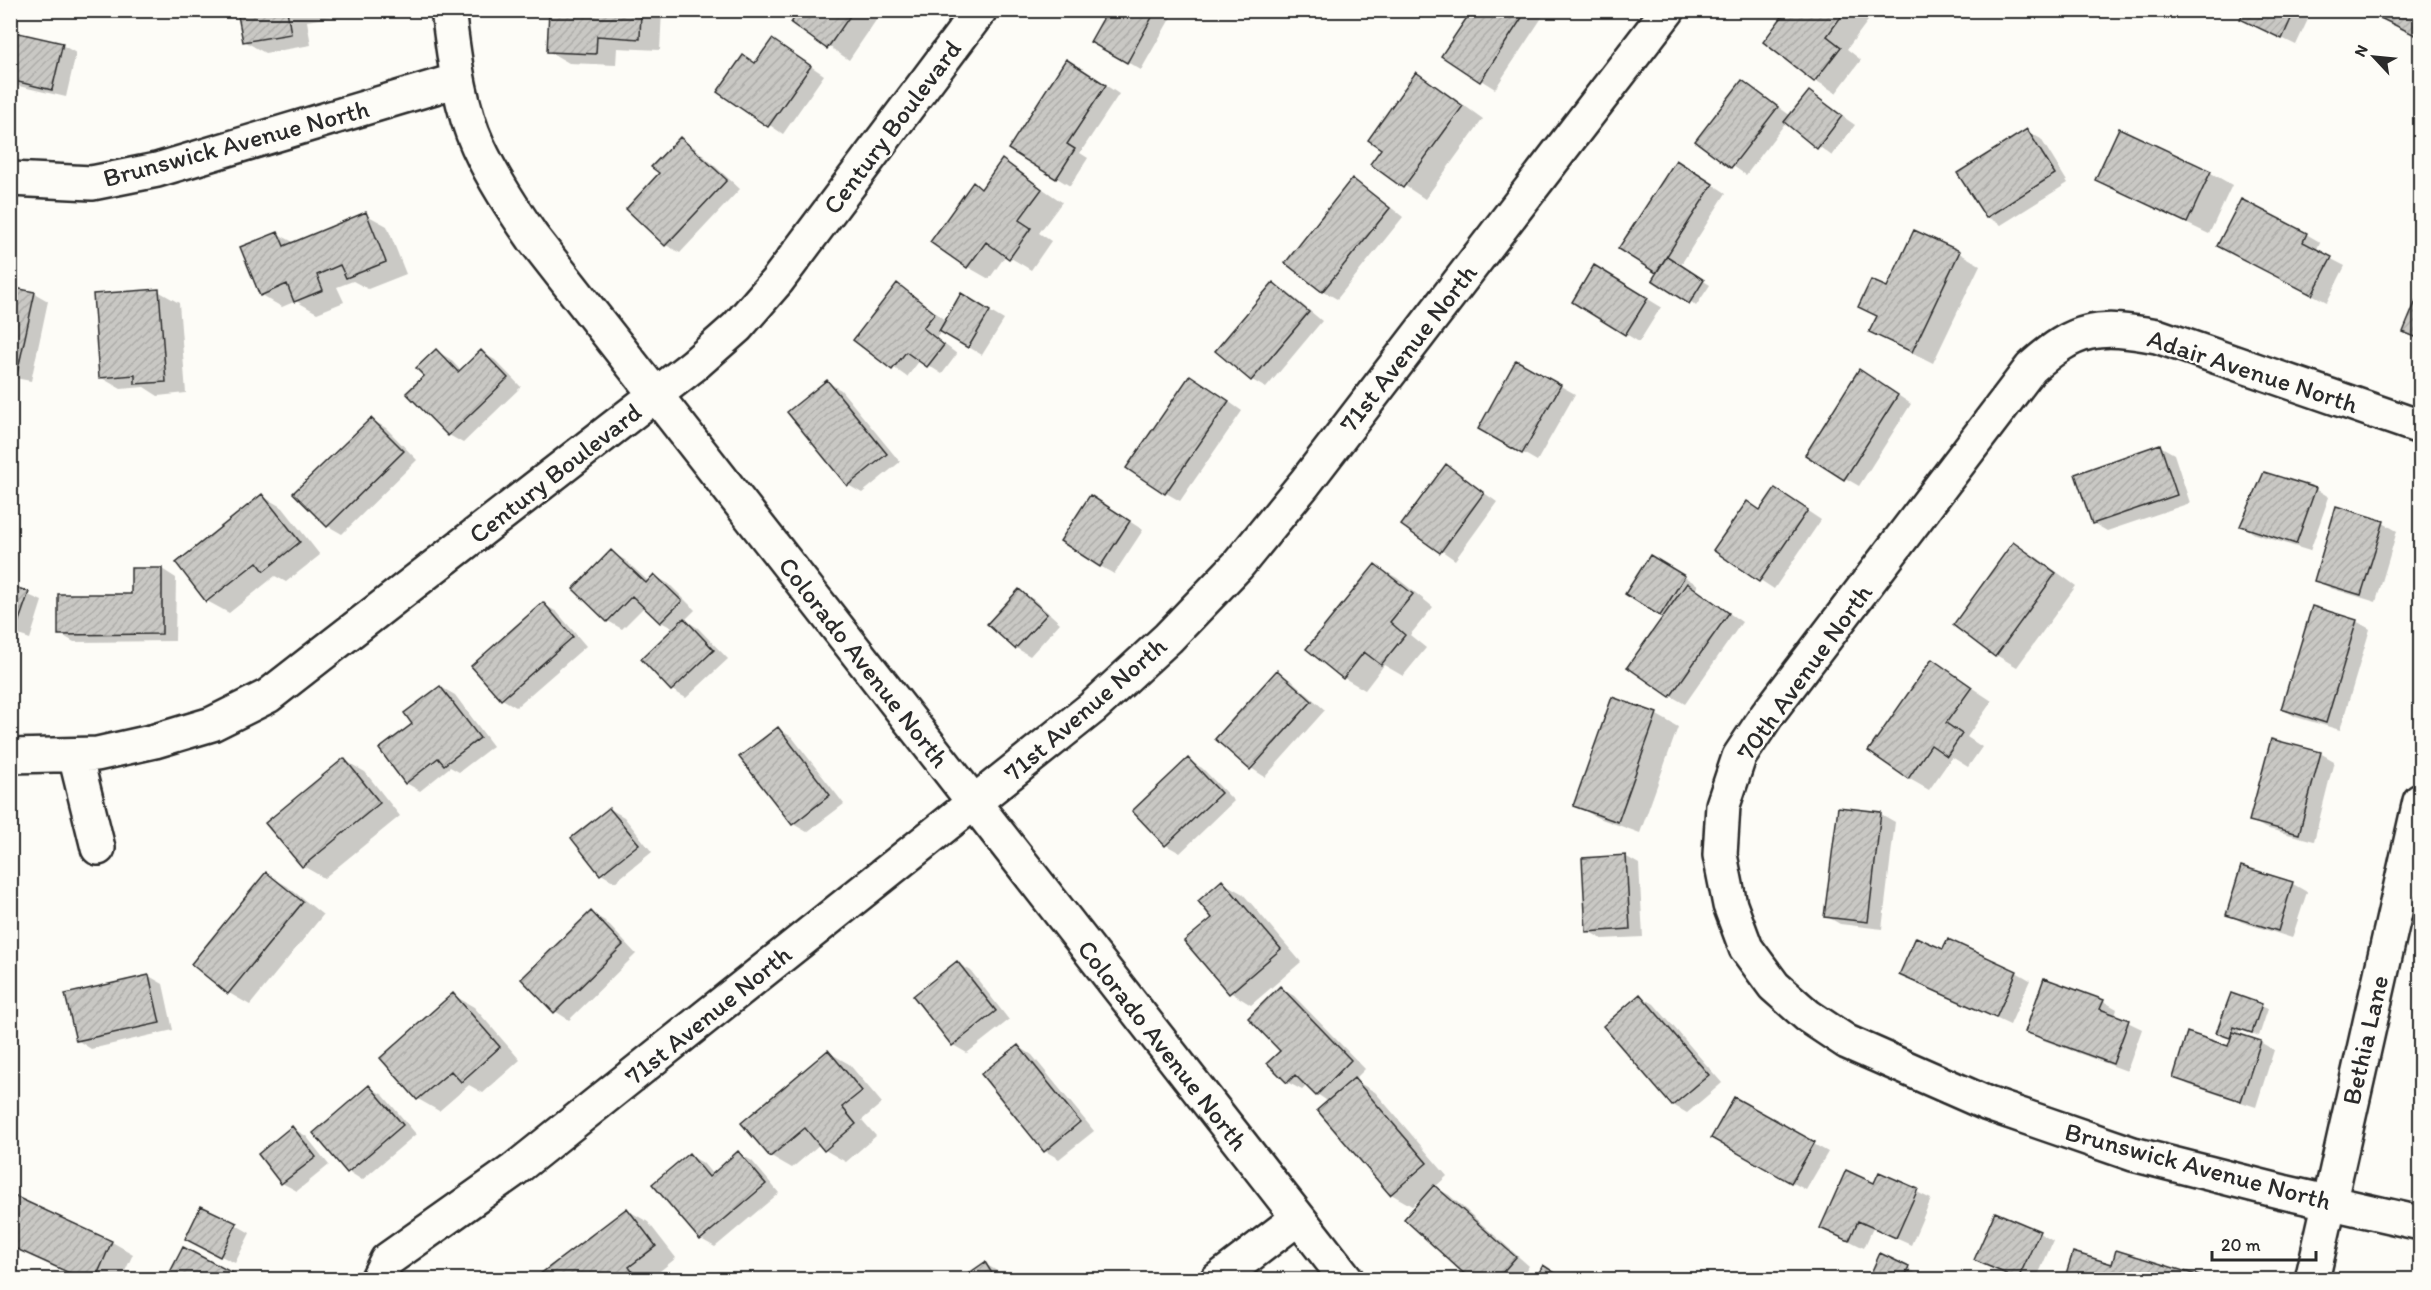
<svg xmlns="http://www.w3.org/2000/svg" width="2431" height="1290" font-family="Itim,sans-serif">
<defs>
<pattern id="building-hatch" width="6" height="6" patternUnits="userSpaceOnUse" patternTransform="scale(1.5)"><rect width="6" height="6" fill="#c9c8c4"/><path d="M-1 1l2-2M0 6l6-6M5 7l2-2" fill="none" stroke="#adaca9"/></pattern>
</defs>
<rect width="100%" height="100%" fill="#fdfcf7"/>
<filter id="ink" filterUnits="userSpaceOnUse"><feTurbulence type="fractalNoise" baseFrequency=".0167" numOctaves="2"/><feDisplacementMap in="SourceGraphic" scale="12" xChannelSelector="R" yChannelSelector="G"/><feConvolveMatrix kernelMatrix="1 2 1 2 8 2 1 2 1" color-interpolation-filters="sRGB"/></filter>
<g filter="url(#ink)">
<path fill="#0003" d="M239 10H349V14L307 21 311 45 265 53 244 41Z
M550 10H662L660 50 617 48 616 65 569 63 548 51Z
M801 10H883L849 60 793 22Z
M1110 10H1175L1141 70 1092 42Z
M1473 10H1547L1495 89 1443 56Z
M1789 10H1876L1847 49 1861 60 1836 93 1815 80Z
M2246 10H2306L2311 13 2296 45 2242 19Z
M2364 10H2420V37Z
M10 33 62 45 76 53 66 97 10 84Z
M773 41 824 75 783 134 719 91 756 64Z
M1081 69 1119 94 1080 153 1088 158 1070 186 1057 178Z
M1417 74 1437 86 1483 119 1425 199 1372 164 1383 149Z
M1743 81 1791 116 1809 93 1855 125 1832 156 1786 122 1746 175 1697 141Z
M2119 130 2211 173 2232 185 2209 234 2118 191 2097 179Z
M2027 131 2041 139 2068 183 2001 225 1987 217Z
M680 139 694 147 740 189 680 253 666 245 628 209 661 173Z
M1002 161 1062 202 1039 233 1051 241 1031 270 1006 255 989 279 968 267 982 190Z
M1690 170 1726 193 1680 266 1710 285 1696 306 1658 273 1620 249Z
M1353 180 1366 188 1403 217 1337 299 1323 291 1287 262Z
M365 214 387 226 406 274 368 289 353 281 337 287 344 302 317 313 296 301 282 307 261 295 278 234 295 243Z
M2306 234 2320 242 2316 251 2345 266 2327 302 2233 254Z
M1959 253 1980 265 1933 363 1871 332 1878 317 1860 307 1888 289Z
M1609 275 1661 307 1639 342 1626 334Z
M1273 284 1287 292 1322 321 1266 388 1252 380Z
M898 285 947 321 962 295 1004 320 982 355 942 331 936 338 957 354 942 374 920 360 907 377 855 340Z
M10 288 34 293 48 301 31 381 10 377Z
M158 291 179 303 186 393 158 396 144 387 121 389 100 377Z
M2420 295V340L2405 331Z
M436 351 450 359 461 371 481 352 495 360 521 387 463 443 449 435 426 376Z
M1517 362 1575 394 1537 461 1480 428Z
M1874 379 1911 404 1859 486 1845 478Z
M827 382 841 390 900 462 862 493 848 485Z
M1205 385 1242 411 1180 501 1166 493Z
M372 420 386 428 417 460 342 534 328 526Z
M2160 446 2174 454 2190 503 2107 531 2093 523Z
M1446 466 1497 502 1455 560 1404 524Z
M2265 474 2316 489 2329 497 2310 551 2255 534 2242 526Z
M1776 490 1821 520 1774 589 1715 550 1761 511Z
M262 496 283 508 320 555 286 582 275 576 229 613 207 601Z
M1104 505 1143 530 1114 574 1100 566Z
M2383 523 2397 531 2376 602 2330 588 2316 580Z
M2014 544 2035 556 2076 586 2017 667 1996 655Z
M611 552 625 560 649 582 655 576 669 584 695 610 685 620 698 628 728 659 686 698 672 690 674 629 661 622 645 606 622 629 608 621 575 589Z
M1664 565 1698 585 1695 590 1742 622 1685 704 1671 696 1665 617 1627 594Z
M1376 566 1397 578 1433 607 1410 635 1426 648 1403 676 1384 665 1365 690 1344 678Z
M162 569 176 578 175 641 74 642 60 634 132 596Z
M10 587 42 601 30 639 10 632Z
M1019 591 1033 599 1060 623 1030 656 1016 648 990 623Z
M543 604 557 612 586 646 516 707 502 699 473 666Z
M2356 621 2370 629 2340 730 2296 717 2282 709Z
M1933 662 1992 701 1967 737 1982 747 1968 767 1952 757 1929 790 1908 778Z
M1277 672 1291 680 1325 710 1265 777 1251 768Z
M441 687 455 695 493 746 459 772 450 767 420 791 406 783 414 724Z
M1613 699 1657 715 1678 727 1640 833 1596 817 1575 805Z
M778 729 792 737 844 804 807 832 793 824Z
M2320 753 2334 761 2314 841 2265 828 2251 820Z
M344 760 365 772 400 816 324 878 303 866Z
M1188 760 1202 768 1234 801 1180 853 1166 845Z
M610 809 624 817 652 852 615 882 601 874Z
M1839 809 1881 814 1895 822 1882 929 1840 924 1826 916Z
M1625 856 1639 864 1643 937 1602 939 1588 931Z
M2242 868 2293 884 2307 892 2292 938 2242 922 2228 914Z
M266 874 287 886 323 915 250 1005 229 993 193 964Z
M1222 882 1243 894 1301 962 1251 1005 1230 992 1214 918Z
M591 913 605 921 636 954 569 1020 555 1011Z
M1944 951 2016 972 2030 980 2010 1025 1901 974Z
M957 963 971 971 1009 1020 967 1053 953 1045Z
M149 976 163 984 173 1030 91 1049 77 1040Z
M1280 988 1294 996 1365 1069 1354 1080 1375 1092 1447 1176 1435 1187 1449 1195 1529 1266 1517 1280H1474L1425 1198 1424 1196 1412 1206 1391 1194 1329 1102 1317 1094 1307 1085 1302 1090 1287 1082 1282 1051Z
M453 995 474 1007 520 1060 483 1093 469 1085 439 1111 418 1099 382 1058Z
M1640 996 1654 1004 1722 1083 1687 1113 1673 1105Z
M2103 1001 2117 1009 2115 1016 2142 1029 2127 1071 2040 1039 2026 1031Z
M2261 1006 2268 1009 2259 1036 2241 1029 2239 1035 2260 1042 2274 1050 2256 1107 2189 1085 2175 1077 2229 1048 2232 1039 2218 1032Z
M1018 1046 1032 1055 1094 1131 1059 1159 1045 1151Z
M828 1052 849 1064 882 1103 862 1120 876 1136 846 1162 825 1150 820 1144 792 1168 771 1156Z
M369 1087 383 1095 416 1134 362 1180 348 1171Z
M1735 1100 1828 1152 1806 1190 1713 1138Z
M292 1128 306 1136 329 1165 297 1191 282 1183Z
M738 1153 752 1161 779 1193 715 1247 701 1239 654 1185 689 1155 703 1163 713 1175Z
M1880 1174 1931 1199 1911 1245 1873 1228 1864 1248 1822 1227 1875 1185Z
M10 1196 112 1242 133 1254 121 1280H83L10 1247Z
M627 1210 648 1222 676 1258 649 1280H545Z
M236 1225 250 1233 235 1263 201 1246Z
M2039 1233 2053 1241 2036 1280H2018L1976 1259Z
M1881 1255 1915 1272 1912 1280H1870Z
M985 1264 999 1272 1004 1280H962Z"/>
<path fill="url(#building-hatch)" stroke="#2b2b2b" stroke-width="1.5" d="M237 10H287L291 34 243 42Z
M549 10H641L640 39 597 36 596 54 547 52Z
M799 10H854L827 49 791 23Z
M1108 10H1156L1127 63 1090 42Z
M1472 10H1527L1480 82 1441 56Z
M1787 10H1846L1827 36 1841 47 1814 82 1763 42Z
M2245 10H2295L2282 39 2240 19Z
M2364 10H2420V24L2415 35Z
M10 31 63 43 52 90 10 80Z
M772 39 811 66 768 127 717 92 743 55 755 63Z
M1066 59 1106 85 1067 144 1075 149 1056 179 1008 149Z
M1416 72 1463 106 1403 188 1370 164 1381 149 1368 140Z
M1742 80 1778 107 1731 168 1695 141Z
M1809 91 1842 116 1817 149 1784 122Z
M2119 128 2211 171 2187 223 2095 180Z
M2027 129 2055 174 1986 218 1957 173Z
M680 137 727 180 665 246 626 209 659 173 651 167Z
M1002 159 1042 189 1019 220 1031 228 1009 259 986 242 967 268 930 242 973 182 981 189Z
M1676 160 1713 184 1656 273 1618 249Z
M1352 178 1390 208 1322 292 1285 263Z
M2241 199 2307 233 2303 242 2332 257 2312 295 2217 246Z
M366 212 386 262 346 278 340 265 317 275 323 290 294 302 287 284 260 296 240 247 278 232 284 246Z
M1914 230 1960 251 1912 352 1869 332 1877 316 1858 307 1871 280 1887 287Z
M1667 256 1704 280 1689 304 1652 280Z
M1594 265 1648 298 1625 335 1572 302Z
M1273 282 1309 312 1251 381 1215 351Z
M897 283 935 313 923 328 944 345 927 367 906 352 892 370 853 340Z
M10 287 35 292 17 374 10 373Z
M159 289 166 382 135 384V375L99 378 93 294Z
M2420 291V339L2403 332Z
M961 293 990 311 968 348 939 331Z
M436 349 458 372 481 350 508 378 448 436 406 393 424 376 416 368Z
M1516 360 1561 385 1522 454 1478 429Z
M1859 369 1898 395 1844 480 1805 455Z
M1190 375 1229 401 1165 494 1126 468Z
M827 380 887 454 847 486 787 412Z
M371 418 404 451 327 527 293 493Z
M2160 444 2177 495 2092 524 2075 474Z
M1446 464 1484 493 1440 553 1401 525Z
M2264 472 2316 488 2296 544 2240 526Z
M1775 488 1808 510 1759 582 1713 550 1747 501 1760 510Z
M262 494 300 542 264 571 257 562 206 602 176 563Z
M1090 495 1130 521 1100 567 1060 541Z
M2336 506 2384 521 2361 595 2314 581Z
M2013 542 2056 573 1995 657 1953 625Z
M611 550 646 583 654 574 682 601 660 623 632 596 607 622 573 589Z
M1650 555 1685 576 1660 616 1625 594Z
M1375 564 1413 594 1390 622 1405 635 1381 665 1364 652 1343 679 1306 649Z
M131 568H162V634L58 635V594H131Z
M1687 583 1729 613 1670 697 1627 667Z
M10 585 29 592 15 632 10 630Z
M1019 589 1047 614 1015 649 987 624Z
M543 602 573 637 501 700 471 666Z
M2312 606 2357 620 2326 723 2281 709Z
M684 618 714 650 671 691 641 659Z
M1932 659 1972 687 1946 723 1962 734 1947 756 1931 745 1908 779 1868 751Z
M1277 670 1312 701 1250 770 1215 739Z
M440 686 480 738 444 765 438 758 405 784 379 749 412 724 404 713Z
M1612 697 1657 713 1618 822 1573 806Z
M778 727 830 795 792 825 739 757Z
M2271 739 2321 752 2299 834 2249 821Z
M344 758 380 803 302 867 265 823Z
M1188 758 1221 793 1165 846 1132 811Z
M1838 807 1881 812 1868 922 1824 917Z
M609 808 639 844 600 875 571 838Z
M1626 855 1630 929 1586 932 1582 858Z
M2241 866 2293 882 2278 931 2226 915Z
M266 872 303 902 228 994 191 964Z
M1222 880 1281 949 1229 994 1184 941 1212 918 1198 901Z
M591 911 623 945 554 1013 521 979Z
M1916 937 1943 949 1948 939 2017 971 1996 1018 1899 975Z
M957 961 996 1011 952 1046 913 996Z
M149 975 160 1023 76 1041 65 994Z
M2044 978 2104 1000 2100 1009 2129 1020 2113 1064 2025 1032Z
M1280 986 1351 1060 1316 1096 1295 1075 1287 1083 1267 1063 1280 1051 1248 1018Z
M453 993 500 1047 461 1082 451 1071 417 1100 380 1058Z
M2231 993 2262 1004 2252 1033 2234 1027 2230 1038 2216 1033Z
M1640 994 1709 1075 1672 1106 1603 1026Z
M2187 1032 2228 1046 2233 1032 2261 1041 2241 1101 2173 1078Z
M1018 1045 1080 1122 1044 1152 981 1074Z
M828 1050 862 1091 842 1107 856 1124 824 1151 805 1128 770 1157 741 1123Z
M1354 1078 1427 1163 1390 1195 1317 1110Z
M369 1085 403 1125 347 1173 313 1133Z
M1734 1097 1815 1142 1791 1183 1711 1138Z
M292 1126 316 1157 281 1184 258 1154Z
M738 1151 766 1184 700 1240 652 1184 689 1153 709 1177Z
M1846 1170 1874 1183 1879 1172 1918 1189 1896 1238 1858 1221 1849 1241 1820 1228Z
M1434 1185 1516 1257 1496 1280H1471L1404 1219Z
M10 1194 112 1241 95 1280H85L10 1246Z
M201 1206 237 1223 220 1257 185 1239Z
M627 1208 656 1246 629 1267 638 1280H543L539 1275Z
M1995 1212 2040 1231 2018 1279 1974 1260Z
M183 1247 246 1280H173L168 1276Z
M2116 1250 2203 1277 2202 1280H2064L2073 1252 2112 1264Z
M1880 1253 1909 1267 1904 1280H1868Z
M985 1262 996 1280H959Z
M1543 1265 1566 1280H1535Z"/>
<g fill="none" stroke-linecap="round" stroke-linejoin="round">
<g stroke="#2b2b2b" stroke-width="38">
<path id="street" d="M448 10C454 55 459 105 478 146 493 179 513 209 533 238L1347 1280
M10 179 92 183 157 170 458 80
M2420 427 2157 336C2098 325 2076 327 2031 368L1767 715 1739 757 1723 805 1720 855 1730 905 1746 948 1774 986 1808 1016 1847 1042 1988 1104 2133 1154 2283 1192 2420 1223
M75 755 98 848
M10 756 97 754 155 741 212 724 268 696 318 657 694 365 737 327 777 281 980 10
M377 1280 387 1260 514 1170 1092 708 1168 638 1238 565 1305 483 1668 10
M1217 1280 1298 1218
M2312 1280 2420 801"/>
</g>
<use href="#street" stroke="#fdfcf7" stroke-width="33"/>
</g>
</g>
<g text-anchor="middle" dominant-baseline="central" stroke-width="4.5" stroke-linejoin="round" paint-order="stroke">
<g font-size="26" fill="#2b2b2b" stroke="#fdfcf7">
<text transform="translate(892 127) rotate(-53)">Century Boulevard</text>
<text transform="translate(236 143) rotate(-15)">Brunswick Avenue North</text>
<text transform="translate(1408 348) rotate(-52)">71st Avenue North</text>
<text transform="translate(2253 371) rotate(18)">Adair Avenue North</text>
<text transform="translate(555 473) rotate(-38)">Century Boulevard</text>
<text transform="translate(864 662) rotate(52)">Colorado Avenue North</text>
<text transform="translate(1804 672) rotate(-54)">70th Avenue North</text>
<text transform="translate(1085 709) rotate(-41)">71st Avenue North</text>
<text transform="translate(708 1015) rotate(-39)">71st Avenue North</text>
<text transform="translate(2365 1040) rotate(-77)">Bethia Lane</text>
<text transform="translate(1163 1045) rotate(52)">Colorado Avenue North</text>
<text transform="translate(2198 1166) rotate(15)">Brunswick Avenue North</text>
</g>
</g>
<rect width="2431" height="1290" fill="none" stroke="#fdfcf7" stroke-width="36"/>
<rect x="18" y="18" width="2395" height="1254" fill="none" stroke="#2b2b2b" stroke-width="2" filter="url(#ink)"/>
<g transform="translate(2374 57) rotate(296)" stroke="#fdfcf7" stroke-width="4.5" paint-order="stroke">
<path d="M0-4.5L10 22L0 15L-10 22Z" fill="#2b2b2b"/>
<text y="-9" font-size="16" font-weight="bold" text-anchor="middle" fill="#2b2b2b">N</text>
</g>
<path d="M2212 1251v9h104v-9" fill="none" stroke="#2b2b2b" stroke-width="3"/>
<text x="2221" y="1251" font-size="18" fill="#2b2b2b" stroke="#fdfcf7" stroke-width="4.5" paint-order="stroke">20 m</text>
</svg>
